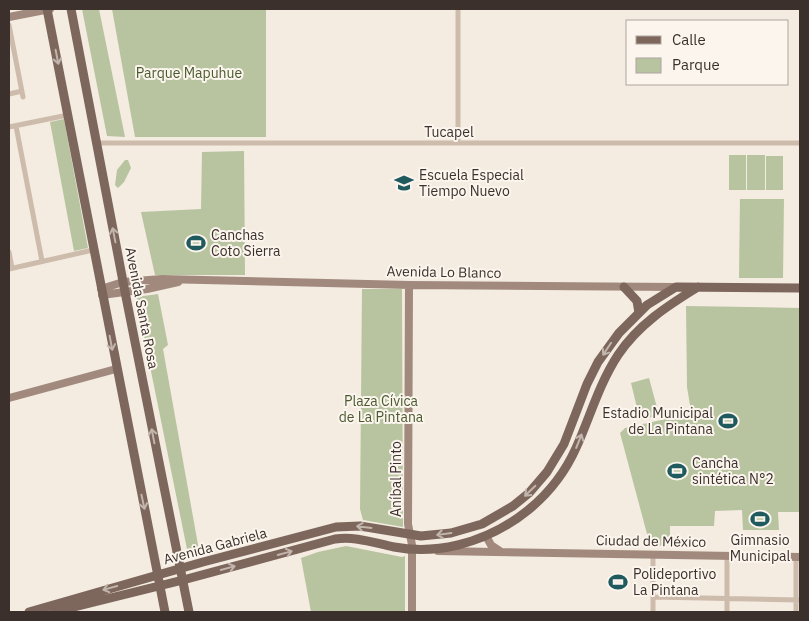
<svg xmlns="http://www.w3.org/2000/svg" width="809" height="621" font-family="'IBM Plex Sans',sans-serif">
<rect width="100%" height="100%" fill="#f4ebe1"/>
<path fill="#b8c4a0" d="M82 9H99L125 137 107 136Z
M112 9H266V137H135Z
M64 119 88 248 74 251 50 122Z
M244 151 245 275H155L141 212 201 209 202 152Z
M729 155H746V190H729Z
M747 155H765V190H747Z
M766 156H783V190H766Z
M125 160H128L131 168 124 182 118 188 115 185 117 170Z
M740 199H784L783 278H739Z
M362 289H402L403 527 363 520 360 509Z
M158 294 168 345 163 349 200 556 189 559 136 297Z
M686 306 800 308V512H778L779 530H743L742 510 715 511 714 526H670V546L650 545 620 433 625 428 684 415 691 411 687 387Z
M649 378 659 415 640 420 631 383Z
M346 546 402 557 405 556V612H311L301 558 318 552Z"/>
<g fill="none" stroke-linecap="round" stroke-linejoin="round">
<path stroke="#cdbbac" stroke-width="5" d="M9 25 23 97
M9 94 22 91
M16 126 42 261
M9 127 68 115
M97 143H800
M458 143V9
M9 252 12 268
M9 269 93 250
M653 554V612
M727 555V612
M796 557V612
M653 597 800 600"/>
<path stroke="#a18a7d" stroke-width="8" d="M9 17 50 9
M409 285 408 524 412 545V612
M101 289 123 282 162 279 409 285 676 287
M102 295 147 289 178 282
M9 398 116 369
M486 536 491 545 500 551
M438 551 800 557"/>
<path stroke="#7d675c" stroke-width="9" d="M47 9 165 612
M71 9 125 292 189 612
M624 287 637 301 639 313
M29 612 203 562 336 527 360 526 421 536 451 533 482 524 513 506 529 493 547 472 564 444 587 384 598 362 619 333 647 305 676 287 800 288
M54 612 183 580 335 539C356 536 374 543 394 547 415 551 437 550 458 545 510 532 554 497 576 448 590 417 599 384 618 355 638 325 667 306 698 287"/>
</g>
<defs><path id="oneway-shaft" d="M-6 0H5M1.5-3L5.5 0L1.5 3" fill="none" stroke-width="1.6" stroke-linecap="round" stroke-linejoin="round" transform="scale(1.25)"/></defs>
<g stroke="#c2b5ac">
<use href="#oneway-shaft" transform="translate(57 57) rotate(79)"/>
<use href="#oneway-shaft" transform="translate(114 235) rotate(-101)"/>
<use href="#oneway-shaft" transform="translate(111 343) rotate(79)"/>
<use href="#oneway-shaft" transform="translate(607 349) rotate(124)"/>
<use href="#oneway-shaft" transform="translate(153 436) rotate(-101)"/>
<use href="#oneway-shaft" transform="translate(579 441) rotate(-68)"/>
<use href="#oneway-shaft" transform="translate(530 491) rotate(136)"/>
<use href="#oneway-shaft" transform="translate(143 502) rotate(78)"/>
<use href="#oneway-shaft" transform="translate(364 527) rotate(-173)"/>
<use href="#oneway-shaft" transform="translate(444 534) rotate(172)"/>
<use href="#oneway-shaft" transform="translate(285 553) rotate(-15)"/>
<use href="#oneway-shaft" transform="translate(228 568) rotate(-15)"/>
<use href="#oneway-shaft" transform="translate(110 588) rotate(165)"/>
</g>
<defs>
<g id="school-bare" transform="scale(1.5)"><path d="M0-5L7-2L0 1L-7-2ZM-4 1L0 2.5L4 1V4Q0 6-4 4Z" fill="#1f5a5e" stroke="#fbf5ee" stroke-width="2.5" paint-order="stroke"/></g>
<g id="stadium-bare" transform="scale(1.5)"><path d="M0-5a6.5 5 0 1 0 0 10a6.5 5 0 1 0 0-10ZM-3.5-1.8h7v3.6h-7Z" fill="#1f5a5e" stroke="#fbf5ee" stroke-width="2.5" paint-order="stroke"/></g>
</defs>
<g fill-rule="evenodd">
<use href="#school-bare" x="404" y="183"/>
<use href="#stadium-bare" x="196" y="243"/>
<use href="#stadium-bare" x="728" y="421"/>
<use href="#stadium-bare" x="677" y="471"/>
<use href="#stadium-bare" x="760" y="519"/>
<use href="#stadium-bare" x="618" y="582"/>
</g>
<g text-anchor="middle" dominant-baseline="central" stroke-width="4" stroke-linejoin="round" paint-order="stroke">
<g font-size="14" fill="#4a5a2e" stroke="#fbf5ee">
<text x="189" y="73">Parque Mapuhue</text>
<text x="381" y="401">Plaza Cívica<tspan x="381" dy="16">de La Pintana</tspan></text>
</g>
<g font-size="14" fill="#3b302b" stroke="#fbf5ee">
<text x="449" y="132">Tucapel</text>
<text transform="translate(444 272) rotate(1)">Avenida Lo Blanco</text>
<text transform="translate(142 308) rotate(79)">Avenida Santa Rosa</text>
<text transform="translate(396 479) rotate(-90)">Aníbal Pinto</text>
<text transform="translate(651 541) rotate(1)">Ciudad de México</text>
<text transform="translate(215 546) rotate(-15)">Avenida Gabriela</text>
</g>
<g font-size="14" fill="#3b302b" stroke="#fbf5ee" text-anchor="start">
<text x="419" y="175">Escuela Especial<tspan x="419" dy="16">Tiempo Nuevo</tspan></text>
<text x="211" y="235">Canchas<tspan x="211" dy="16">Coto Sierra</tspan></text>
<text x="713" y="413" text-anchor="end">Estadio Municipal<tspan x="713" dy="16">de La Pintana</tspan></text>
<text x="692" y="463">Cancha<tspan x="692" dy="16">sintética N°2</tspan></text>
<text x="760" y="540" text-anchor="middle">Gimnasio<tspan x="760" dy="16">Municipal</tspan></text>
<text x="633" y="574">Polideportivo<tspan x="633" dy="16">La Pintana</tspan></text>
</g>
</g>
<rect width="809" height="621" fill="none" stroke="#3b302b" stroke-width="20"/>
<rect x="626" y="20" width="162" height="65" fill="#fbf5ee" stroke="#aea6a0"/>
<rect x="636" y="36" width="25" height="8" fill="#7d675c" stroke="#aea6a0"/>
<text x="672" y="45" font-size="15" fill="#3b302b">Calle</text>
<rect x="636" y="58" width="25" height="15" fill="#b8c4a0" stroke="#aea6a0"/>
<text x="672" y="70" font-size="15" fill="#3b302b">Parque</text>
</svg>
